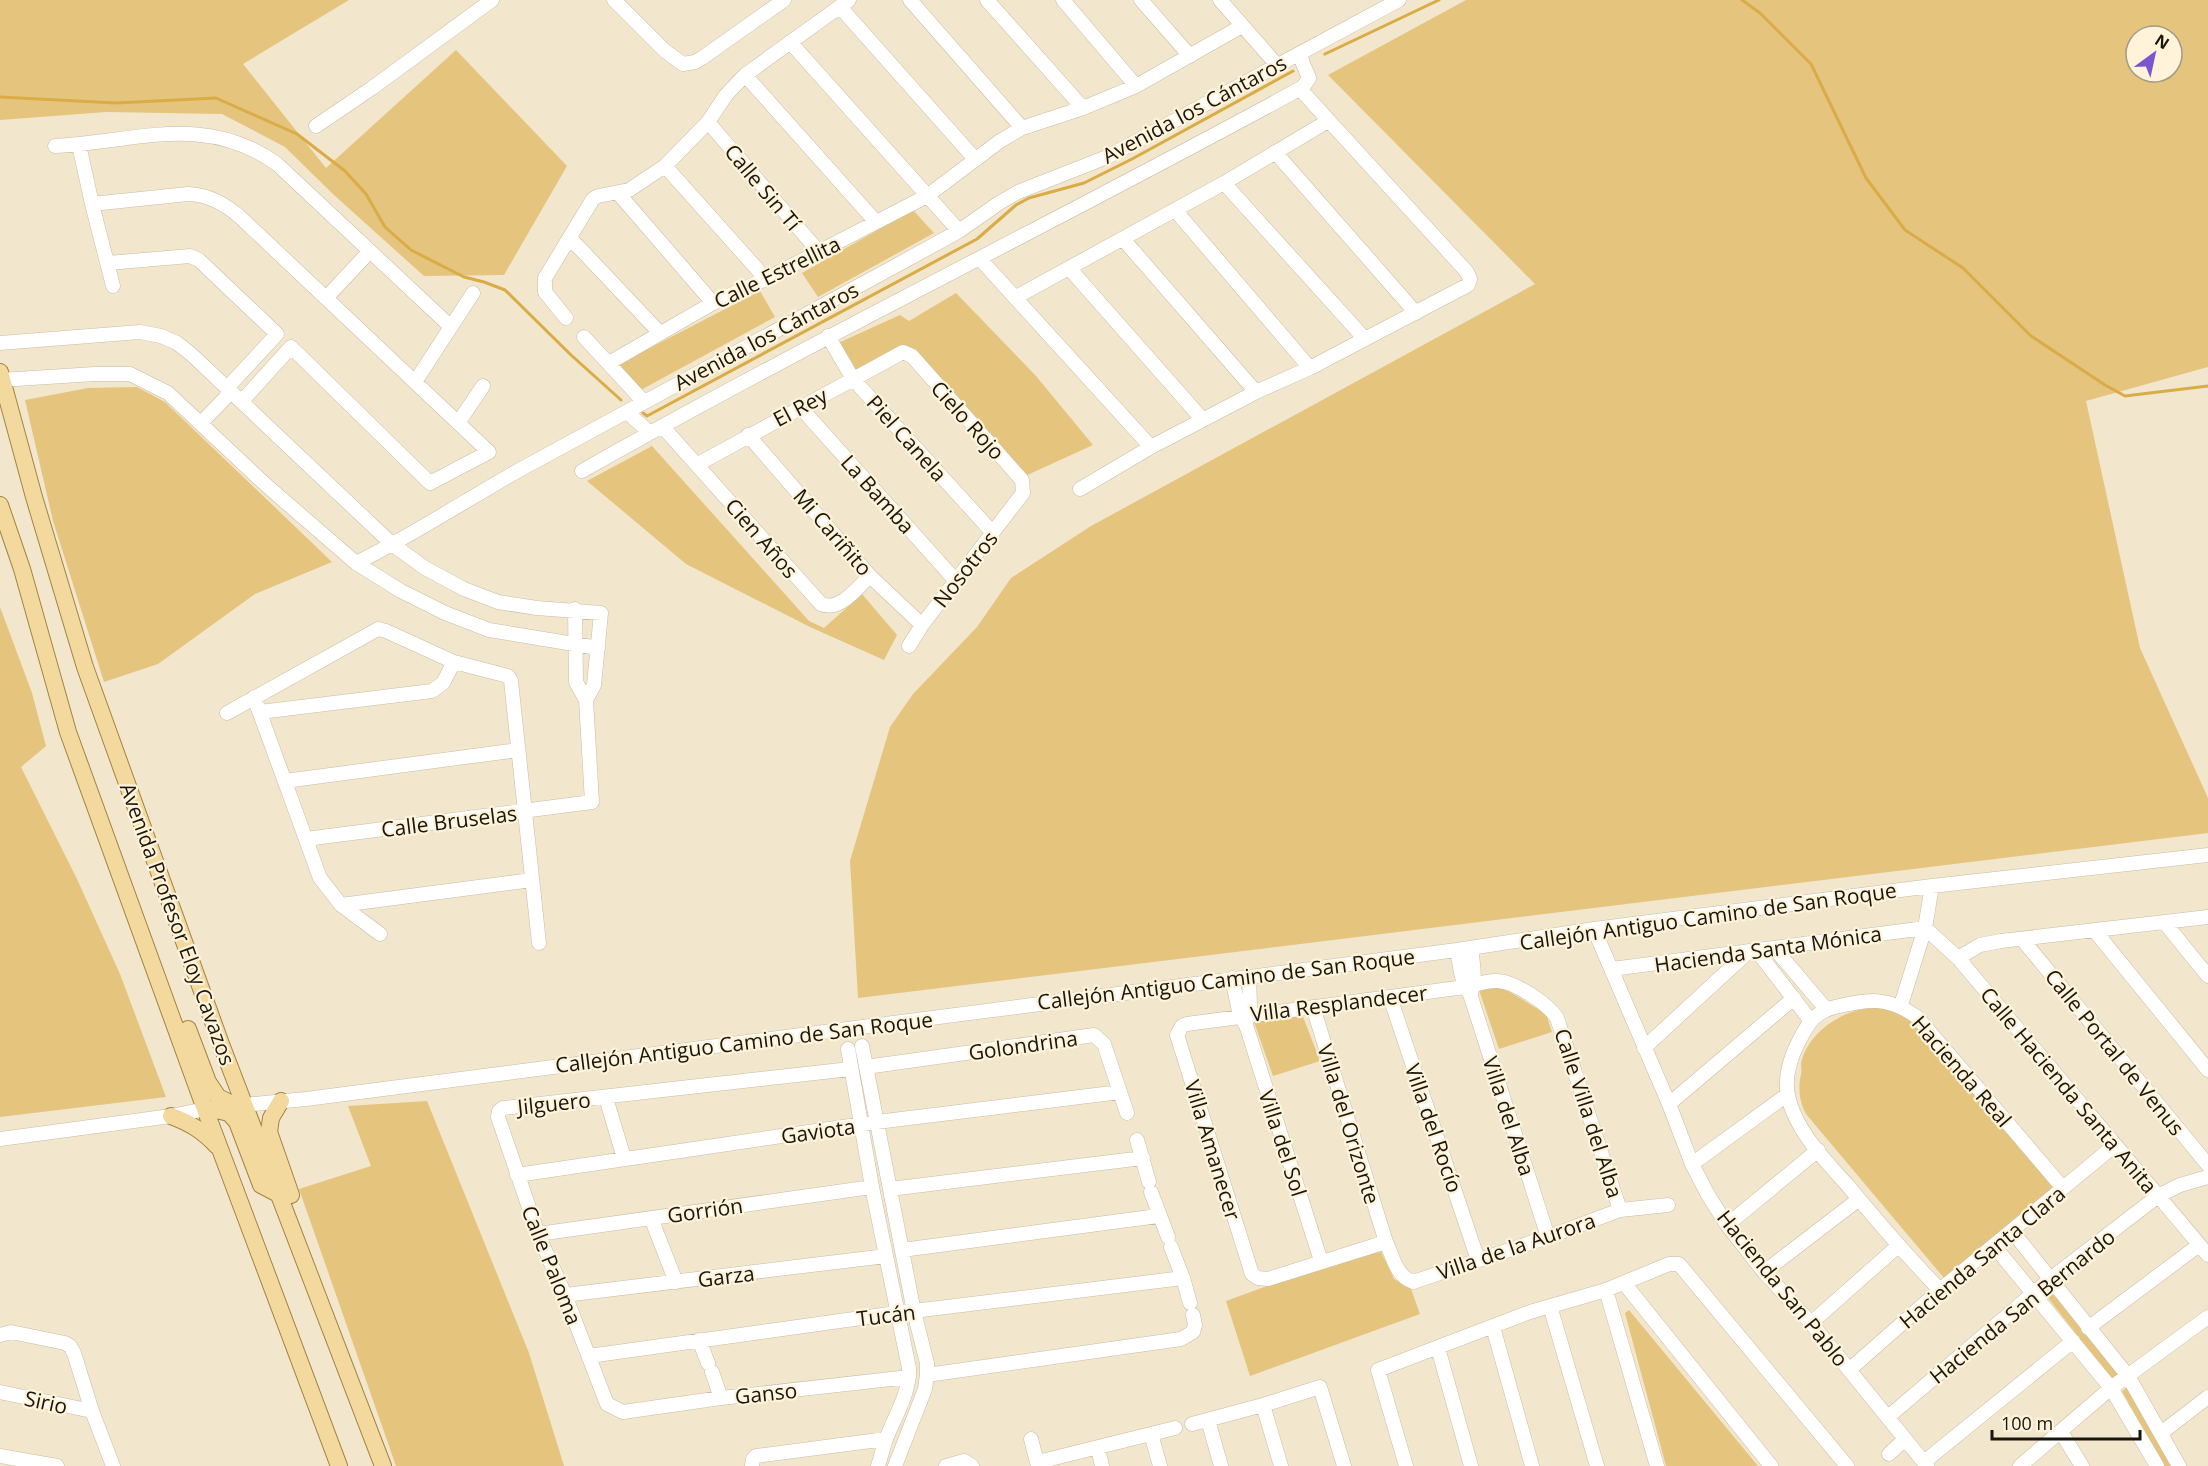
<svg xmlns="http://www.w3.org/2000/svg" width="2208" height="1466" font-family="'Open Sans',sans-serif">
<rect width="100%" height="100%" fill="#f2e6cd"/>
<path fill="#e5c47e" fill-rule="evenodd" d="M0 0H349L243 64 326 168 456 50 567 166 504 275 424 276 334 195 285 147 222 114 106 112 0 120Z
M1466 0H2208V367L2086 401 2140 648 2208 798V833L858 998 850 861 890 727 913 694 977 627 1011 578 1091 526 1535 284 1328 75ZM2136 36H2172V72H2136Z
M913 210 934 233 818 297 802 273Z
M760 291 775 317 637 392 615 366Z
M956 293 1036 376 1093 445 1023 477 906 346 854 371 836 344 900 315 909 321Z
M137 387 165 402 332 562 255 594 158 664 104 682 53 521 25 400 88 388Z
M652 446 809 621 824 628 862 594 897 635 884 660 810 627 686 564 587 481Z
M0 607 32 693 46 746 21 767 77 879 120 974 166 1097 0 1117Z
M1502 987 1546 1014 1552 1032 1499 1049 1479 990Z
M1873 1007 1889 1008 1917 1023 2053 1188 1944 1278 1806 1114C1799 1100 1798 1089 1801 1074 1802 1071 1801 1067 1801 1064 1807 1032 1843 1010 1873 1007Z
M1302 1014 1320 1061 1273 1076 1254 1022Z
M427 1101 529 1353 564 1466H396L299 1189 371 1166 348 1106Z
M1381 1252 1394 1279 1411 1289 1420 1314 1250 1376 1226 1301 1297 1275 1369 1253Z
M2051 1288 2122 1376 2114 1382 2045 1294Z
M1629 1310 1758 1466H1666L1625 1313Z
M2129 1386 2172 1466H2164L2122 1391Z"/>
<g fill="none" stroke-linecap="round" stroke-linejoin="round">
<path stroke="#d9ac45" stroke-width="3" d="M1742 0 1760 13 1811 64 1866 178 1905 230 1963 268 2031 336 2105 385 2125 396 2208 386
M1325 54 1439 0
M0 97 116 103 216 98 297 134 345 171 366 194 385 227 411 250 464 277 484 282 505 290 571 355 621 400
M643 413 647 416 977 239 1016 205 1029 198 1084 183 1132 159 1293 71"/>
<g stroke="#c8bca5" stroke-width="15">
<path id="minor" d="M614 0 665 51 683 64 695 62 702 58 784 0
M910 0 1022 128
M987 0 1083 108
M1063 0 1136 86
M1141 0 1190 56
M1220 0 1277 65
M840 7 975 159
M790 42 959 231
M745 75 876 222
M1300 89 1467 272 1470 279 1468 285 1365 339
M708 122 819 252
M316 126 372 88 492 0
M79 145 92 204 113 286
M55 146C136 142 205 112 277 164L450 326
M1275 152 1416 313
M665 166 766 279
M618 193 713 303
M92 204 188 194C209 195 223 203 239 216L489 452 430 483 291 347 242 401
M1175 210 1310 368
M570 238 660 333
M1123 239 1256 392
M980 259 1151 447
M108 263 190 256 199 260 277 334 227 388
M1069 268 1203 420
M1016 297 1224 183 1328 121
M326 298 370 251
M566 318 545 292V278L593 199 598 196 629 190 665 166 708 122 726 95 745 75 849 0
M828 336 853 379 993 533
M584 337 644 402
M0 343 140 332 161 336 177 343 191 354 393 545 425 568 464 589 498 602 537 608 601 613 594 685 586 700
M609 363 713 303 766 279 927 196 1000 141 1022 128 1083 108 1136 86 1242 26
M0 380 95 374H130L168 393 266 485 356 563 401 591 445 613 489 630 598 648
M415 382 473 293
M800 407 956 581
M628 413 650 433
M201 423 231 392
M458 423 483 386
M662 426 821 604C840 612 857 588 870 576
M748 435 870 576 922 625
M698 464 903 352 912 356 1022 480 1023 493 922 625 909 646
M582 471C819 337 1064 218 1303 87L1309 78 1299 54
M1080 489 1151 447 1256 392 1310 368 1365 339 1224 183
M356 563C418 533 474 494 534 462 676 385 818 309 959 231L999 203 1018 192 1107 157 1399 0
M254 697 320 878 341 905 380 934
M260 712 432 691 443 683 454 662
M227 713 378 629 386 631 454 662 508 676 511 681 539 943
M285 781 518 750
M306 839 592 802 586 700 576 682 575 609
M341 905 532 880
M2164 922 2208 976
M1594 929 1669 1104 1692 1164 1708 1195 1727 1225 1764 1272 1811 1323 1927 1466
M2094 930 2208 1070
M2022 939 2208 1165
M1775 949 1826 1009
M1457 950 1461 973 1465 987 1470 994 1548 1237
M1757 951 1810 1020
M1958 958 1980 945 2001 941 2208 917
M1612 969 1925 928 1958 958 2208 1255
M1232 978 1240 1016 1246 1025 1321 1261
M1471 993C1476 978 1473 964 1471 948
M1390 997 1478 1260
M1901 1005 1925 928 1932 886
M1313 1007 1386 1242C1393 1257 1396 1276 1413 1282L1548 1237 1620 1210 1668 1205
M1246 1023 1250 1005 1249 977
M862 1046 914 1312 927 1363V1375L925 1389 895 1466
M1644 1048 1747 953
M848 1049 872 1187 909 1368C910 1393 895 1416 886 1439 883 1448 881 1457 878 1466
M866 1067 1094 1035 1104 1044 1127 1113
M850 1069 503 1108 499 1111 498 1117 538 1234 565 1295 607 1404 623 1412 721 1398 909 1377
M606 1098 624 1158
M1669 1104 1794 998
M244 1105 306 1099 1457 950 1594 929 1932 886 2208 855
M0 1139 171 1116 205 1109
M1137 1140 1149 1182
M1692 1164 1788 1094
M517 1175 877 1122 1120 1092
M890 1189 1143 1158
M1151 1192 1168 1237
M651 1218 676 1282
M1727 1225 1818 1150
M2012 1231 2128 1376 2179 1466
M538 1234 872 1187
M1386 1242 1268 1279 1258 1278 1252 1274 1177 1035 1182 1026 1187 1024 1465 987C1475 985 1487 980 1498 981 1515 982 1547 1003 1557 1018L1620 1210
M1994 1246 2111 1388 2157 1466
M1171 1247 1183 1278 1190 1303
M902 1250 1158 1216
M1764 1272 1859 1199
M1624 1283 1771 1466
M1606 1290 1669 1264H1679L1847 1466
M1940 1290C1908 1257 1878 1222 1849 1187 1826 1161 1796 1132 1788 1096 1784 1077 1791 1056 1800 1039 1809 1022 1815 1012 1835 1007 1868 999 1888 996 1917 1017L2063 1188
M565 1295 886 1256
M1550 1306 1597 1466
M1811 1323 1898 1246
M1493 1327 1532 1466
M2088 1328 2199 1245
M0 1335 11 1332 65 1343 70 1346 74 1353 92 1411 113 1466
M699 1340 708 1363
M1438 1348 1471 1466
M589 1356 897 1313 1183 1278
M1849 1370 1940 1290 2115 1145
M712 1372 721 1398
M927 1375 1181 1339 1193 1332 1195 1325 1193 1315
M0 1392 92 1411
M1263 1405 1281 1466
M1888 1417 2049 1280 2158 1196 2180 1185 2208 1177
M1208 1420 1221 1466
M1192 1424 1263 1405 1320 1387 1344 1466
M2061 1432 2082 1466
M2161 1433 2208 1397
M1151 1434 1160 1466
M1031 1439 1038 1466
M1098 1448 1102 1466
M1889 1454 1905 1439
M0 1456 57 1466
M1038 1462 1175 1428
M1924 1462 2073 1341
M752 1466 753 1459 756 1456 886 1439
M946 1466 964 1461 972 1466
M1406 1466 1378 1370 1530 1312 1606 1290 1657 1466
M2020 1466 2111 1388 2208 1317"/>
</g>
<g stroke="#a28442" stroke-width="18">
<path id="major" d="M0 372 34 497 85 667 221 1044 383 1466
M0 505 22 569 68 732 205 1109 339 1466
M188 1029 208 1082 218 1097 236 1106 244 1105
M281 1101 271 1118 269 1132 291 1195
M212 1109 229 1113 237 1122 261 1185 280 1195
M171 1116C190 1123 203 1131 217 1146"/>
</g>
<use href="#minor" stroke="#fff" stroke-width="14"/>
<use href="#major" stroke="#f4d99f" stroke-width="16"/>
</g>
<g text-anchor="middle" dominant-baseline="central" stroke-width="4.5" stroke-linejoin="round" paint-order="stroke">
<g font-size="21" fill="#1a150d" stroke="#fff3da">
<text transform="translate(1194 109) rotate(-28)">Avenida los Cántaros</text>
<text transform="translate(763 187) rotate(50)">Calle Sin Tí</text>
<text transform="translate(777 272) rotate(-26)">Calle Estrellita</text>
<text transform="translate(766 336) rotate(-28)">Avenida los Cántaros</text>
<text transform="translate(800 407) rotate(-28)">El Rey</text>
<text transform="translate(968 420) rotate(48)">Cielo Rojo</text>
<text transform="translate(907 438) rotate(48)">Piel Canela</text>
<text transform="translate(878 494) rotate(48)">La Bamba</text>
<text transform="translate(833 532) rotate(49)">Mi Cariñito</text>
<text transform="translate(762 538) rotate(49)">Cien Años</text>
<text transform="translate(965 569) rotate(-52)">Nosotros</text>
<text transform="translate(449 821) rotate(-7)">Calle Bruselas</text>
<text transform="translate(1708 916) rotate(-8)">Callejón Antiguo Camino de San Roque</text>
<text transform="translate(178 924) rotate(70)">Avenida Profesor Eloy Cavazos</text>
<text transform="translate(1768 949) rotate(-8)">Hacienda Santa Mónica</text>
<text transform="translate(1226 979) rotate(-7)">Callejón Antiguo Camino de San Roque</text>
<text transform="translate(1339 1003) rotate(-7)">Villa Resplandecer</text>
<text transform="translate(744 1042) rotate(-7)">Callejón Antiguo Camino de San Roque</text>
<text transform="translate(1023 1045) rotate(-8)">Golondrina</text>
<text transform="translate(2115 1052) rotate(51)">Calle Portal de Venus</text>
<text transform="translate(1962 1071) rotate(49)">Hacienda Real</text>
<text transform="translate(2069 1090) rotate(50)">Calle Hacienda Santa Anita</text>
<text transform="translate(554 1103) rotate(-6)">Jilguero</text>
<text transform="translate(1589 1113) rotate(72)">Calle Villa del Alba</text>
<text transform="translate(1509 1116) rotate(72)">Villa del Alba</text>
<text transform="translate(1349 1124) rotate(73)">Villa del Orizonte</text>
<text transform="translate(1434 1128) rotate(71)">Villa del Rocío</text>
<text transform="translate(818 1131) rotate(-8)">Gaviota</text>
<text transform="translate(1283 1143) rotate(72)">Villa del Sol</text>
<text transform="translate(1213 1150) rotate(73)">Villa Amanecer</text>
<text transform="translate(705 1210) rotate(-8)">Gorrión</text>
<text transform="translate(1516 1246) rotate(-19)">Villa de la Aurora</text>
<text transform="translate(1982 1257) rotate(-40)">Hacienda Santa Clara</text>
<text transform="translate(552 1265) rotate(68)">Calle Paloma</text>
<text transform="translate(726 1276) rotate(-7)">Garza</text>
<text transform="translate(1783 1288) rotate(51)">Hacienda San Pablo</text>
<text transform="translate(2022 1306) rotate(-39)">Hacienda San Bernardo</text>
<text transform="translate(886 1315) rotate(-7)">Tucán</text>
<text transform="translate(766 1393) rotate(-6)">Ganso</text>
<text transform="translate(46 1402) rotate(12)">Sirio</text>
</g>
</g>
<g transform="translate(2154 54) rotate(33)"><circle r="28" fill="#fff3da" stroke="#a39a88" stroke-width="1.5"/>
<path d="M0-4.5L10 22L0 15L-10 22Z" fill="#7d56cf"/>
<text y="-9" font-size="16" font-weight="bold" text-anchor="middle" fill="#1a150d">N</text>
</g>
<path d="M1992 1430v9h148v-9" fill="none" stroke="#1a150d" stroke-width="3"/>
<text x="2001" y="1430" font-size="18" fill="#1a150d" stroke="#fff3da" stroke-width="4.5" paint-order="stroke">100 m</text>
</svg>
